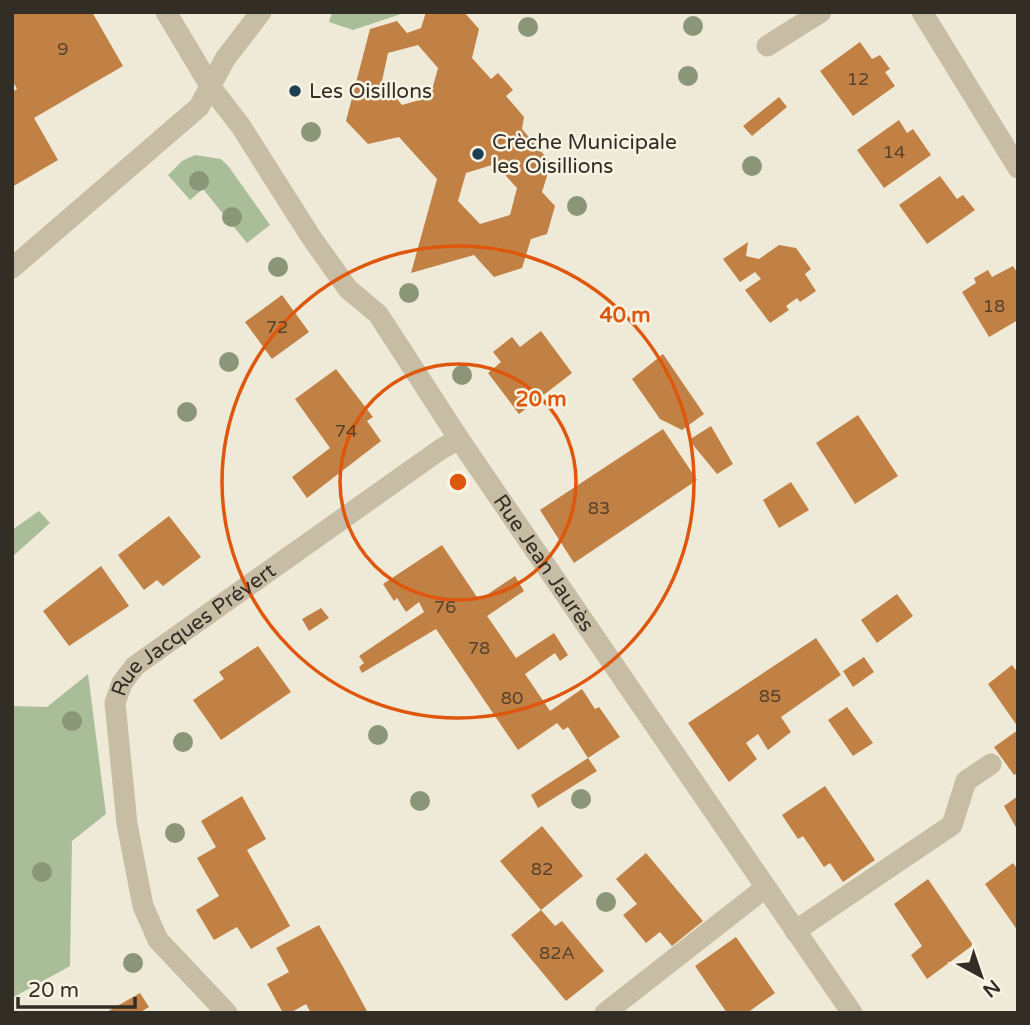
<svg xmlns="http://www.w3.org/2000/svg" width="1030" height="1025" font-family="'Varela Round',sans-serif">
<rect width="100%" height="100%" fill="#efead7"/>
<path fill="#a8bd98" d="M332 12H407L353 30 329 22Z
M195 155 221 159 229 167 270 225 247 243 203 189 190 200 168 175 182 161Z
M39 511 50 523 12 557V530Z
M88 674 106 814 72 841 70 966 12 998V706L47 707Z"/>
<path fill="#c18044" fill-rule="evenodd" d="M12 12H92L123 66 34 118 58 160 12 187V92L17 89 12 80Z
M426 12H464L479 29 472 58 491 79 498 73 513 90 506 96 524 117 522 129 551 163 542 192 555 206 547 234 531 239 522 268 494 277 474 255 411 273 437 179 399 137 368 144 346 121 370 29 397 21 407 33 421 28ZM418 45 438 68 430 97 402 105 382 81 388 53ZM495 164 517 188 510 215 480 224 458 201 466 173Z
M860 42 872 59 880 55 890 69 885 72 895 86 853 116 820 71Z
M779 97 787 107 752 136 743 126Z
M899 120 907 133 913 129 931 155 884 188 857 150Z
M940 176 957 199 963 195 975 210 927 244 899 205Z
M748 242 746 256 759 259 779 245 796 248 811 269 805 274 816 291 800 302 797 298 786 306 789 310 770 323 745 290 761 279 755 272 740 282 723 259Z
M1013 266 1018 274V320L989 337 962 292 976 283 974 278 988 270 992 277Z
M282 295 309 332 272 359 245 322Z
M541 331 572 373 519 414 488 373 501 362 493 352 512 337 520 347Z
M663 354 704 414 682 430 660 419 632 379Z
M336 369 373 417 367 421 381 441 307 498 292 477 330 448 295 399Z
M858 415 898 476 855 504 816 443Z
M711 426 733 464 717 474 689 440Z
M663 429 697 480 574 563 540 510Z
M791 482 809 510 779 528 763 500Z
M169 516 201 557 163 586 157 580 144 590 118 555Z
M442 545 479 600 515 576 524 591 487 616 516 658 554 633 568 655 560 661 555 653 525 674 550 711 582 689 595 709 599 707 620 737 588 758 568 727 563 730 557 723 518 750 436 629 362 673 359 667 364 663 359 656 424 612 419 602 406 612 397 598 394 601 383 584Z
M101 566 129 606 69 646 43 611Z
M897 594 913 616 877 643 861 620Z
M321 608 329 618 309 631 302 619Z
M816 638 841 675 781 717 791 732 768 750 758 734 746 743 757 759 729 782 688 723Z
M258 646 291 692 221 740 193 700 224 679 219 672Z
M864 657 874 672 853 687 843 671Z
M1012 665 1018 673V727L988 684Z
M847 707 873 743 853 756 828 720Z
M1018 730V773L1014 775 994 747Z
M588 758 597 771 538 808 531 795Z
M825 786 875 860 843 882 830 863 824 867 803 836 798 839 782 815Z
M242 796 266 839 247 850 290 926 251 949 237 927 214 940 196 910 219 896 197 858 216 847 201 821Z
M1018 796V831L1004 806Z
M542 826 583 876 541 910 555 926 562 921 604 971 566 1001 511 935 541 910 500 861Z
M646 853 703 921 672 946 660 932 646 943 623 915 637 904 616 879Z
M1013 863 1018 870V931L985 884Z
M928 879 973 945 927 979 911 955 922 946 894 904Z
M319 925 342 965 368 1013H311L306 1004 290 1013H283L267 984 289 972 276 948Z
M736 937 775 993 747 1013H727L695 966Z
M140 993 149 1007 139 1013H105Z"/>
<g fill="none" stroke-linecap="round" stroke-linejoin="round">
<g stroke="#c7bca4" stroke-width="21">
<path id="s1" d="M166 12 212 89 240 125 311 237 348 289 378 314 459 439 852 1013"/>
<path d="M922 12 1018 168"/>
<path d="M767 46 821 12"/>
<path d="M12 268 199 107 225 59 261 12"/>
<path d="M795 931 952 825 966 781 991 764"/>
<path id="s2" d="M227 1013 158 940 143 906 127 824 115 703 122 683 135 666 441 449 459 439"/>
<path d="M605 1013 765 888"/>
</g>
</g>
<g fill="#8b9578">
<circle cx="693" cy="26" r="10"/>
<circle cx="528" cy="27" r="10"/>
<circle cx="688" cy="76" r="10"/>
<circle cx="311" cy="132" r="10"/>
<circle cx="752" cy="166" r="10"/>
<circle cx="199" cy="181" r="10"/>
<circle cx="577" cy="206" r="10"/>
<circle cx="232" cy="217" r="10"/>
<circle cx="278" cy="267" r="10"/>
<circle cx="409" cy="293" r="10"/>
<circle cx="229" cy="362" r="10"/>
<circle cx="462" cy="375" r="10"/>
<circle cx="187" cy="412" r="10"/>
<circle cx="72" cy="721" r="10"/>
<circle cx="378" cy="735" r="10"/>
<circle cx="183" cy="742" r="10"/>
<circle cx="581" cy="799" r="10"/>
<circle cx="420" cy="801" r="10"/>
<circle cx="175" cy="833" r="10"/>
<circle cx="42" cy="872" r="10"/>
<circle cx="606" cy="902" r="10"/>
<circle cx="133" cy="963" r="10"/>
</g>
<g fill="none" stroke="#df570d" stroke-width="3.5">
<circle cx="458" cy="482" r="118"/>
<circle cx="458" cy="482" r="236"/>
</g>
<g fill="#1d4152" stroke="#f8f3e3" stroke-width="2.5">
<circle cx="295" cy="91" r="7"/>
<circle cx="478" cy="154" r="7"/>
</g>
<g text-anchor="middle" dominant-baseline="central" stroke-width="5" stroke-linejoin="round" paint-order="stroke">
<g font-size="18" fill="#56422d">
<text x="63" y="49">9</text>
<text x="858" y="79">12</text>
<text x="894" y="152">14</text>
<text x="994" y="306">18</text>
<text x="277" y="327">72</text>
<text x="346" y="431">74</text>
<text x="599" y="508">83</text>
<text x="445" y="607">76</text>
<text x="479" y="648">78</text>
<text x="770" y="696">85</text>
<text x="512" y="698">80</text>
<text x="542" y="869">82</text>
<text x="557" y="953">82A</text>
</g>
<g font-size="21" fill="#322d25" stroke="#f8f3e3" text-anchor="start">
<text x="309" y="91">Les Oisillons</text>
<text x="492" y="142">Crèche Municipale<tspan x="492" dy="24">les Oisillions</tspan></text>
</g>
<g font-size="21" fill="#322d25" stroke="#f8f3e3">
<text stroke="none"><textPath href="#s1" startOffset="670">Rue Jean Jaurès</textPath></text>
<text stroke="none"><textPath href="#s2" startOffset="453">Rue Jacques Prévert</textPath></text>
</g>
</g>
<circle cx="458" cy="482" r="10" fill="#df570d" stroke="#f8f3e3" stroke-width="3.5"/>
<g font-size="21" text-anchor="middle" font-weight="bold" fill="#df570d" stroke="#f8f3e3" stroke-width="5" stroke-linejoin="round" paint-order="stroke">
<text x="625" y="322">40 m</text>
<text x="541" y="406">20 m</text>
</g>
<rect width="1030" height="1025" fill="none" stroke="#322d25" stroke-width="28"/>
<g transform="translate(981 976) rotate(140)" stroke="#f8f3e3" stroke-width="5" paint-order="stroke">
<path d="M0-5L12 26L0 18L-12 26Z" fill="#322d25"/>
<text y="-10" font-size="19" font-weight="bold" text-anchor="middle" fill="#322d25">N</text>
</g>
<path d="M18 997v10h117v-10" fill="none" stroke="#322d25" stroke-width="3.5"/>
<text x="28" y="997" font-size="21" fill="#322d25" stroke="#f8f3e3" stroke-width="5" paint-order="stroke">20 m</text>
</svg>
